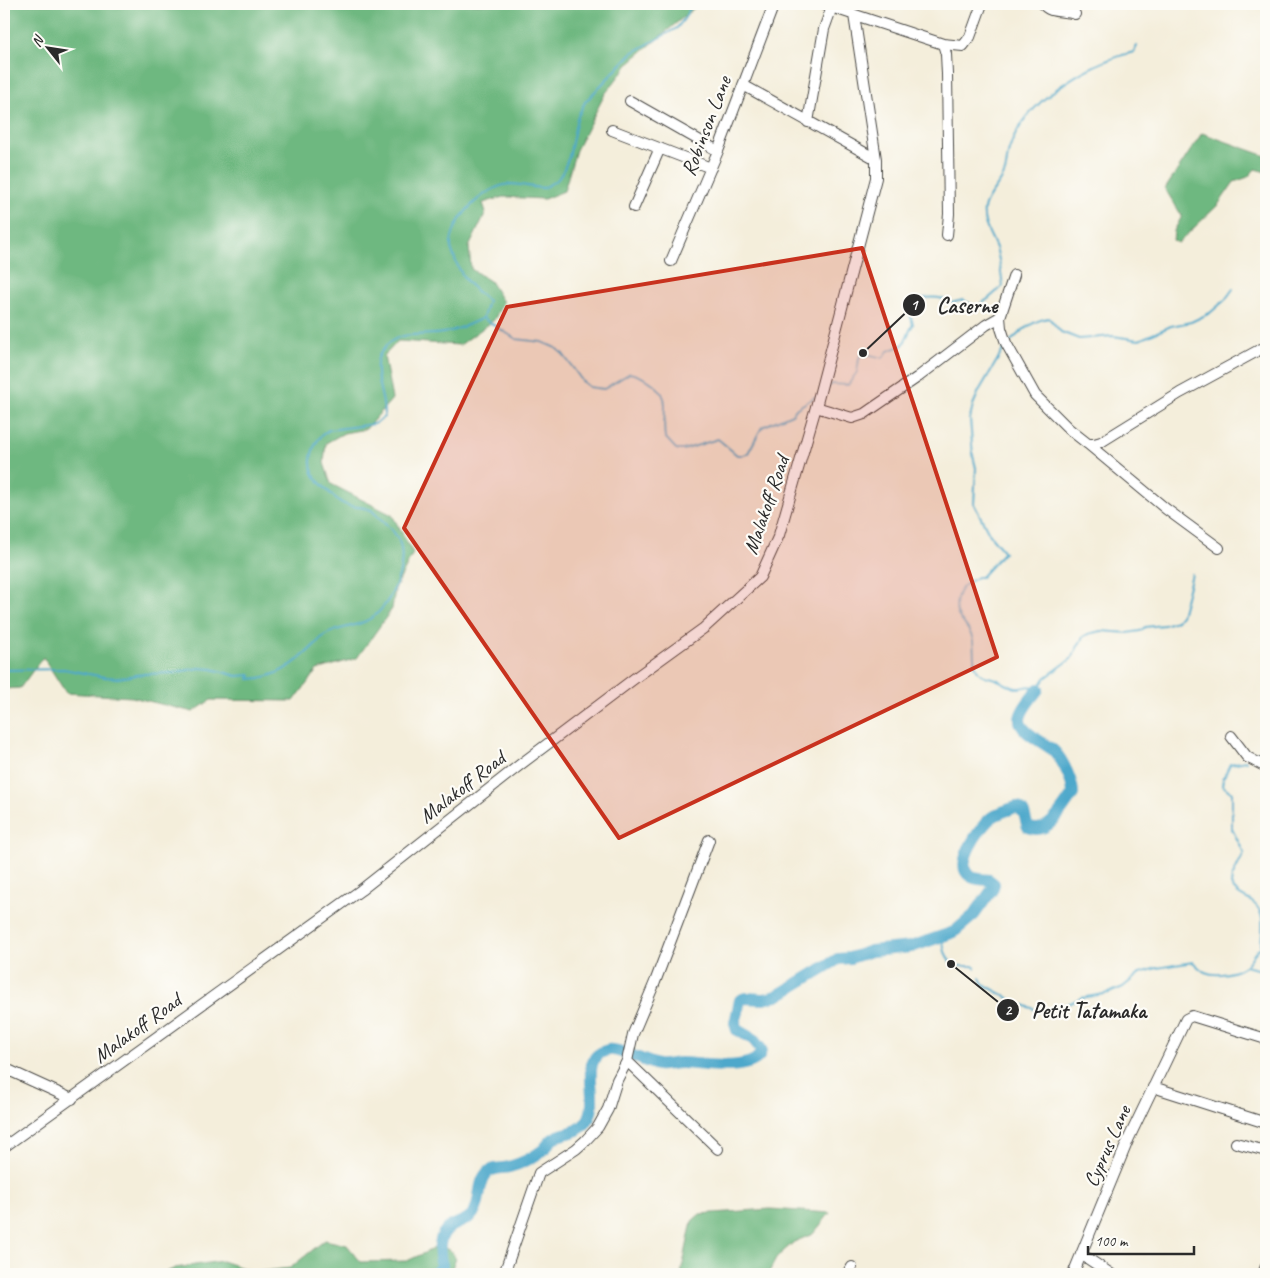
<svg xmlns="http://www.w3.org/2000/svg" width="1270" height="1278" font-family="Caveat,sans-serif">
<rect width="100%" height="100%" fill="#fdfcf7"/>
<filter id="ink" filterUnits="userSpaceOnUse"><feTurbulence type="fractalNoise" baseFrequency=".02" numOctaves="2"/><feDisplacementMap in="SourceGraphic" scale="10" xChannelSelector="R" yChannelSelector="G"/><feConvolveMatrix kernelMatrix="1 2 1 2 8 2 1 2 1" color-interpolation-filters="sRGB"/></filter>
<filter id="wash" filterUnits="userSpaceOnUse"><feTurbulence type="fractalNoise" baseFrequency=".0096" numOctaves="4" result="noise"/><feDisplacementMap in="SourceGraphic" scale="20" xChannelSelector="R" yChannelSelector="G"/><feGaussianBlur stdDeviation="1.12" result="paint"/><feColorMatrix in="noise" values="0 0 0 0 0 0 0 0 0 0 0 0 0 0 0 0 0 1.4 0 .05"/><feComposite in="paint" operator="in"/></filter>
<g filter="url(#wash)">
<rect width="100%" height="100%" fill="#f4eedb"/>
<path fill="#6eb880" stroke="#4c7256" d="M4 4H699L630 62 605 94 576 150 564 191 544 199 503 197 483 203 486 212 469 247 471 269 490 281 503 302 494 320 460 345 398 341 384 356 392 399 366 429 344 433 326 443 324 463 331 484 392 515 413 553 395 589 392 609 357 658 317 670 294 701 211 700 193 712 132 697 66 693 43 657 20 688 4 689Z
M1202 133 1266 156V172L1255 169 1248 177 1234 182 1218 205 1178 243 1173 241 1174 231 1182 216 1165 189Z
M770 1209 830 1213 813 1234 794 1242 777 1257 768 1274H681L692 1221 700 1214Z
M325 1240 347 1245 361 1262 407 1261 439 1246 450 1250 456 1259 449 1274H162L175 1268 222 1261 255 1272 290 1268Z"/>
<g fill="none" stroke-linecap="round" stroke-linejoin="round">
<path stroke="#4da8cb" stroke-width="2" d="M484 319 516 339 542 342 556 348 563 354 583 382 589 387 604 389 630 373C645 377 665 387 665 405 665 416 663 427 665 437L677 450H683L718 439 737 455H744L748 453 762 427 792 414 797 408 815 397
M1010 342C1021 331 1033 320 1049 318L1061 332 1079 339 1113 336 1139 340 1171 326 1191 322 1210 313 1225 300 1233 289
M1005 347 979 391 973 405 970 419 973 456 976 468 974 504 990 535 1004 552 981 577H977C972 580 966 584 962 588 956 595 954 610 959 617 964 624 969 629 972 637 976 648 970 665 981 674 985 677 990 677 995 679 1002 681 1009 687 1016 688 1025 689 1028 683 1038 689L1045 678 1071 659 1083 637 1088 634 1101 631 1128 633 1140 631 1145 627 1164 625 1176 621 1181 616 1192 574
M825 390 832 384 848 385 857 372 859 358 863 353 883 358 888 351 903 345 913 324 906 302C921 299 937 293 951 303L963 300 976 307 988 299 1003 286C1001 274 1000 260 996 248 991 235 982 224 984 209 986 196 1001 185 1005 172 1007 165 1007 157 1009 150 1024 101 1087 63 1134 52L1137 46
M4 670 64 669 104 677 118 678 143 674 173 673 199 668 212 669 237 676 251 675 249 679C270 679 290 668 306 653 313 647 318 641 325 635 337 628 348 628 361 623 388 614 405 574 401 548 399 534 388 527 379 518 377 516 374 512 371 510 362 506 350 508 342 503 335 499 315 479 313 473 307 458 315 437 329 430L374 424 384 417C385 397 375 383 377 364 377 357 381 352 385 347 400 329 423 337 443 333 456 331 470 324 483 318L488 301C471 286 463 281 455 259 454 256 452 252 451 248 449 221 484 186 510 184 521 184 533 188 544 188L558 179 563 171 569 157 577 118 585 102 632 53 677 28 684 19 690 8V4
M1254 756 1259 752 1266 740
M1246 761 1230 764 1223 779 1222 785 1232 793V829L1244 853 1232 877 1231 885C1235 893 1241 896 1249 900 1267 910 1262 927 1261 946
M942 937 945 952 951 964 957 966H974L975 968
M1245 966 1266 971
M980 978 983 984 1018 1003 1042 1012 1059 1008 1081 998 1109 993 1123 987 1140 973 1157 968 1193 962C1197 966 1201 970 1205 972 1217 977 1238 973 1247 964 1253 957 1257 946 1266 945"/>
<path stroke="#4da8cb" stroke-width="12" d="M435 1274 442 1265C438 1253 438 1234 450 1227 459 1222 469 1221 475 1211 481 1199 478 1182 487 1173 493 1167 502 1169 509 1167 520 1164 534 1157 543 1150 546 1147 549 1142 553 1139 559 1133 570 1134 577 1130 612 1112 570 1059 608 1050 618 1048 646 1062 658 1065 665 1066 673 1063 680 1063 701 1063 747 1073 760 1055L761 1049 753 1039 737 1030 735 1023 740 1000 745 998 764 999 777 996 838 959 850 958 871 951 911 947 954 932 974 915 992 890 994 884 989 880C983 879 975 880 970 876 953 865 980 827 991 818 997 813 1008 810 1016 807 1027 811 1024 818 1028 827 1048 837 1063 808 1073 794 1073 782 1063 760 1054 751 1046 743 1020 733 1020 720 1020 710 1033 697 1038 689"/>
</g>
</g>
<g filter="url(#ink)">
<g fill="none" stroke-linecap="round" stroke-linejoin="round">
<g stroke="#494845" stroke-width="12">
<path id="minor" d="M822 4 943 44 963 46 970 37 982 4
M1043 4C1049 14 1064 10 1075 14
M943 44 946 54 947 74 949 214 947 235
M743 85 876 159
M630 101 718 151
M808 122 824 29 832 7
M612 130 711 168
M634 207 660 148
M671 261 718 151 774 4
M1000 317 1001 328 1006 343 1035 395 1069 429 1088 444H1094L1101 442 1180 393 1261 349
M816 407 852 418 864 414 918 377 986 325 1000 317 1014 275
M1088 444 1166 509 1219 548
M1231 736 1247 757 1266 767
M709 840 655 982 633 1034 627 1061 718 1149
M4 1068 72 1099
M1153 1087 1266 1123
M1236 1143 1266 1151
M4 1147 361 890 521 764 639 675 704 628 760 577 779 535 816 407 876 178V159L854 15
M1081 1254 1111 1274
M504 1274 539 1173 576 1149 585 1141 598 1127 608 1109 617 1080 627 1061
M848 1274 852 1267
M1073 1274 1129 1138 1186 1019 1192 1016 1266 1039
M1263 1274 1266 1266"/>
</g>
<use href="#minor" stroke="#fff" stroke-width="10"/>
</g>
</g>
<path fill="#c8321e" fill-opacity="0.2" stroke="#c8321e" stroke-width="4" stroke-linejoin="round" d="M862 248 997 657 619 838 404 528 507 307Z"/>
<g text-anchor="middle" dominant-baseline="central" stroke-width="4.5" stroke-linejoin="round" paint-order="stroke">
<g font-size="21" fill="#2b2b2b" stroke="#fdfcf7">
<text transform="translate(706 126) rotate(-69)">Robinson Lane</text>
<text transform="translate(766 505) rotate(-71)">Malakoff Road</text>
<text transform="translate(462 787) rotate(-38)">Malakoff Road</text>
<text transform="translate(137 1028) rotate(-36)">Malakoff Road</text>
<text transform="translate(1107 1146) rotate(-66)">Cyprus Lane</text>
</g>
</g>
<path fill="none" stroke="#2b2b2b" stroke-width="2" d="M863 353L914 305M951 964L1008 1010"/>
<g fill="#2b2b2b" stroke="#fdfcf7" stroke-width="2">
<circle cx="863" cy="353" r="5"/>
<circle cx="951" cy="964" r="5"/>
<circle cx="914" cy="305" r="12"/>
<circle cx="1008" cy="1010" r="12"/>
</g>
<g font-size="15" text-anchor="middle" font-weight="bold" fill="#fff">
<text x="914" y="310">1</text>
<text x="1008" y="1015">2</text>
</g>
<g font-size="22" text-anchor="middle" font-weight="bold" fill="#2b2b2b" stroke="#fdfcf7" stroke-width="4.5" stroke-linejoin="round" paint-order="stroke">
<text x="967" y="313">Caserne</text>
<text x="1089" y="1018">Petit Tatamaka</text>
</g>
<rect width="1270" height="1278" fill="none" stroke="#fdfcf7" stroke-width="20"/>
<g transform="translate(48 48) rotate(300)" stroke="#fdfcf7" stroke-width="4" paint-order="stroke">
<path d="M0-4L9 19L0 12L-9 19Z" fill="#2b2b2b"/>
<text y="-8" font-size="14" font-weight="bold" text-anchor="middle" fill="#2b2b2b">N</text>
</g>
<path d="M1088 1246v8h106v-8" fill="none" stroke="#2b2b2b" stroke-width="2.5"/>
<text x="1095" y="1246" font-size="15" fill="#2b2b2b" stroke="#fdfcf7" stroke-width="4" paint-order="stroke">100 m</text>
</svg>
